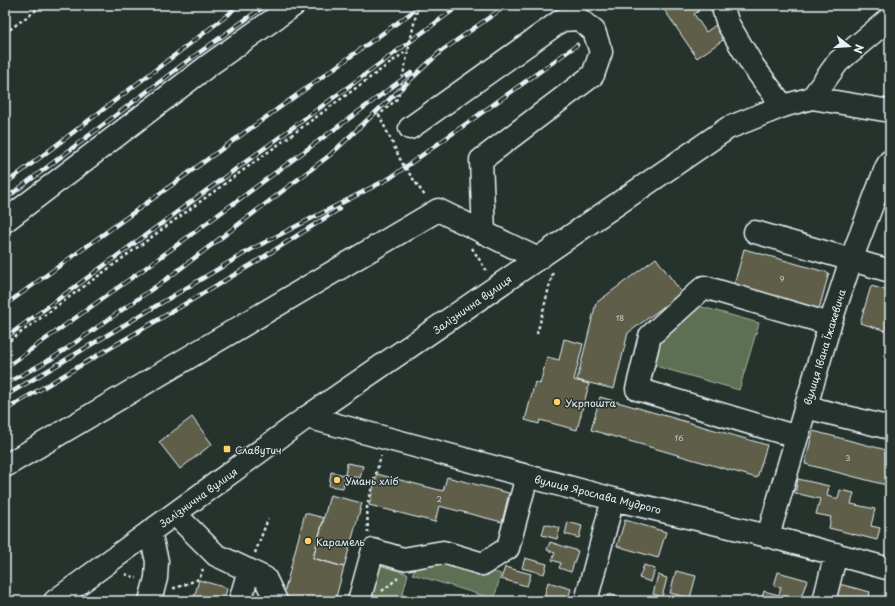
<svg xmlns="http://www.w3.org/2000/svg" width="895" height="606" font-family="'Playpen Sans',sans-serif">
<rect width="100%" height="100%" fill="#26332d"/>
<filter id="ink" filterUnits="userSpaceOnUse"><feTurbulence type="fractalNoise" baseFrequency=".025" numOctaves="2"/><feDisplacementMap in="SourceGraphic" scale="8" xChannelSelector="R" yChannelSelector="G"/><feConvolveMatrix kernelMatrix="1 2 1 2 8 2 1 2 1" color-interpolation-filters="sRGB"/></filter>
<g filter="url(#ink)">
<path fill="#5d7052" stroke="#a2b0a5" d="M695 305 759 323 739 390 652 365 659 340Z
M438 555 501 574 494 599 412 574 417 565Z
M376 564 408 574 401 601H371L365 599Z"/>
<path fill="#5f5e4a" stroke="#e8f1f8" d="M661 5H694L699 11 694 14 706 32 717 24 726 38 697 58Z
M744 249 829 273 819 309 734 285Z
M656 258 682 293 628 333 614 389 577 380 596 303Z
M871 286 890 291V332L860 323Z
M564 339 583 344 574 380 589 384 577 430 540 420 539 424 525 420 535 382 540 384 547 357 559 360Z
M600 397 767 445 757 478 591 430Z
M192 417 212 444 180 469 159 442Z
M813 431 890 451V486L805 464Z
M347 463 363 466 360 478 345 475Z
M331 472 345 475 343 488 329 486Z
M377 474 443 491 447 477 509 493 502 522 439 506 435 522 369 505Z
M798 479 829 486 827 496 838 499 840 490 854 493 851 504 875 509 871 526 880 528 877 540 829 528 831 517 816 514 820 499 795 493Z
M330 495 362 503 344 567 313 558Z
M305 513 324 518 313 558 344 567 335 601H298L283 597Z
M625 520 666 532 658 558 617 546Z
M568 522 582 526 579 538 565 534Z
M545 524 560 528 557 539 542 535Z
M550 542 578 551 571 572 559 568 561 563 552 560 555 553 547 550Z
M525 558 547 564 544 574 522 568Z
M644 565 655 569 651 582 639 578Z
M505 567 531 574 527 586 501 579Z
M676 571 696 576 690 598 670 593Z
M778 572 807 580 800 601H761L764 591 779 595 781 587 774 586Z
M658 575 667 578 662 597 653 594Z
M199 580 227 588 224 601H193Z
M548 582 571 589 567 601H543Z
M839 584 870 592 868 601H835Z
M609 594 635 601H607Z
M417 595 442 601H416Z"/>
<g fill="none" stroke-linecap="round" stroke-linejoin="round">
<g stroke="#e8f1f8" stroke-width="25">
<path id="minor" d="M722 5 728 24 753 66 783 106
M812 98 838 62 890 18
M410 128 562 20 579 19 594 31 601 52 593 75 481 160 484 233
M5 221 209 65 294 5
M755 232 890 271
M806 407 890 428
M307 417 613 499 768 536 890 569
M797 437 637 389 650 336 704 287 830 324
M5 466 438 210 538 259
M175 514 216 555 265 578 276 601
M150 532 157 561 156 578 150 601
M768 536 830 324 851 260 886 168 890 161
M240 601 249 570
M359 601 373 550 403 559 443 552 483 564 508 548 527 476
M586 601 613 499
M824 601 836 554"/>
</g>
<g stroke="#e8f1f8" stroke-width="25">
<path id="major" d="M55 601 307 417 728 128 783 106 812 98 890 111"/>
</g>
<path stroke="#e8f1f8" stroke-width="2.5" stroke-dasharray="3 3" stroke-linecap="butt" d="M418 5 398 98 379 115 402 163 425 196
M5 33 43 5
M472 248 486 270
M537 334 553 272
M5 344 408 50
M368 533 367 505 381 456
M255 553 268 519
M125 574 137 578
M173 588H176L199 579 203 569
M382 591 398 578"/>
<use href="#minor" stroke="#26332d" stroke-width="22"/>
<use href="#major" stroke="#26332d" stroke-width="22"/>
<g stroke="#e8f1f8" stroke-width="4.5">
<path id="rail" d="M5 184 229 14 237 5
M5 199 186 62 266 5
M5 305 422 5
M5 338 460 5
M5 368 151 264 411 73
M5 384 53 358 168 278 330 155 440 52 507 5
M5 396 250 250 390 178 577 45
M5 410 251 265 339 209"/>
</g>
<use href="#rail" stroke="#26332d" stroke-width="3" stroke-dasharray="9" stroke-linecap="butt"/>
</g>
</g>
<g fill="#ffd166" stroke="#26332d" stroke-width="1.5">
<circle cx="557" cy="402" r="4"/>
<rect x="223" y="445" width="8" height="8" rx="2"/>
<circle cx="337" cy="480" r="4"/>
<circle cx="308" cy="541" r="4"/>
</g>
<g text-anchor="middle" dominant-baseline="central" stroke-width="3" stroke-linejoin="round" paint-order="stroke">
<g font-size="8" fill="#c6cccc">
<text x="782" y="279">9</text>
<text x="620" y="318">18</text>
<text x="679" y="438">16</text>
<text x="848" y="458">3</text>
<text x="439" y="499">2</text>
</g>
<g font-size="10" fill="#e8f1f8" stroke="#26332d">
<text transform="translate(472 304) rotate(-35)">Залізнична вулиця</text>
<text transform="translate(824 347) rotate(-73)">вулиця Івана Їжакевича</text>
<text transform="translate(598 494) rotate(14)">вулиця Ярослава Мудрого</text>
<text transform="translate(198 497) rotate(-36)">Залізнична вулиця</text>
</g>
<g font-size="10" fill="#e8f1f8" stroke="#26332d" text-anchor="start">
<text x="565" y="402">Укрпошта</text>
<text x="235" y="449">Славутич</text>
<text x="345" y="480">Умань хліб</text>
<text x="316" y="541">Карамель</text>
</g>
</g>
<rect width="895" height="606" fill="none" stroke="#26332d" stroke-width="20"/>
<rect x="10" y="10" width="875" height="586" fill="none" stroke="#e8f1f8" stroke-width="1.5" filter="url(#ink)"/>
<g transform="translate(849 46) rotate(107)" stroke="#26332d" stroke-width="3" paint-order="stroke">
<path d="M0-3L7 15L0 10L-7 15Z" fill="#e8f1f8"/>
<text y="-6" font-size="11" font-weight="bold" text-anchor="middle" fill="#e8f1f8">N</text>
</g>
</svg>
